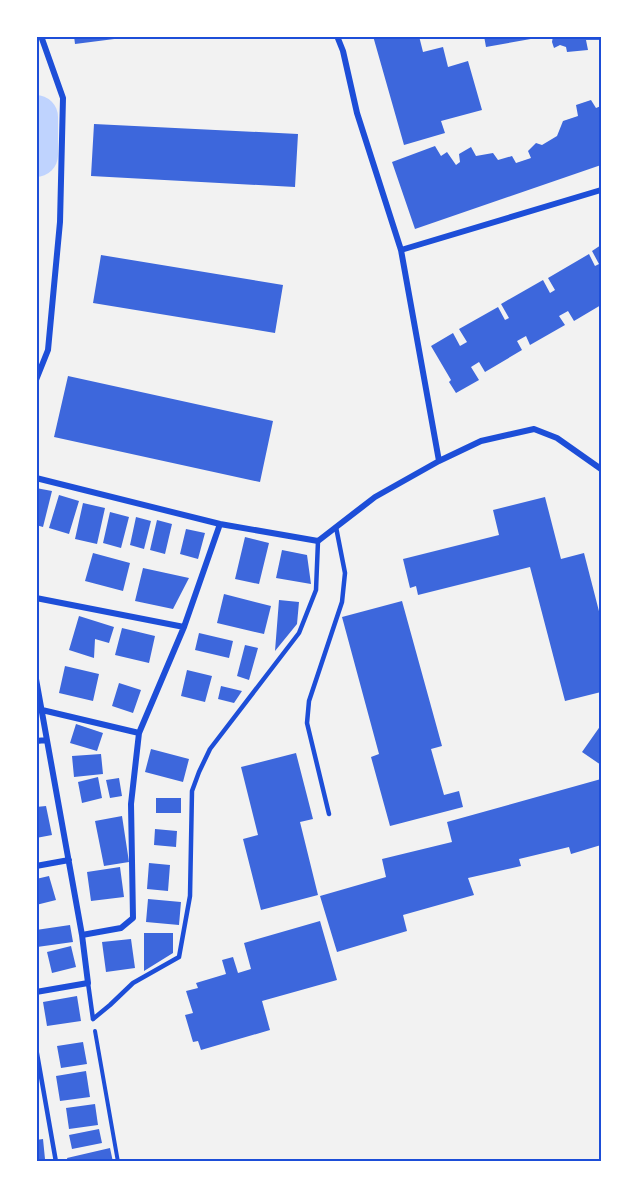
<svg xmlns="http://www.w3.org/2000/svg" width="637" height="1198" font-family="Karla,sans-serif">
<rect width="100%" height="100%" fill="#f2f2f2"/>
<g fill="none" stroke-linecap="round" stroke-linejoin="round">
<path stroke="#bfd3fe" stroke-width="44" d="M36 117V155"/>
</g>
<path fill="#3d67dc" d="M74 36H130V37L75 44Z
M373 36H419L423 52 443 47 448 67 468 61 482 110 441 121 445 133 404 145Z
M484 36H542V37L486 47Z
M553 36H601V40H586L588 50 567 52 566 47 560 45 554 48 552 42Z
M591 100 596 108 601 106V165L415 229 392 162 435 146 441 156 447 152 456 165 460 162 459 154 471 147 476 156 493 153 498 160 512 156 516 163 531 158 528 151 536 143 542 145 557 136 563 121 578 116 576 105Z
M94 124 298 134 295 187 91 176Z
M601 245V305L574 321 568 311 559 316 565 325 530 345 526 336 517 341 522 350 485 372 479 362 471 367 479 380 456 393 449 382 451 380 431 346 453 333 460 346 467 342 459 329 498 307 505 320 509 318 501 304 543 280 550 293 555 290 548 278 589 254 595 266 599 264 592 251Z
M101 255 283 285 275 333 93 303Z
M68 376 273 421 260 482 54 437Z
M36 488 52 491 43 527 36 525Z
M59 495 79 501 69 534 49 528Z
M545 497 561 559 584 553 601 619V692L565 701 530 567 418 595 416 586 410 588 403 559 499 535 493 510Z
M83 503 105 508 97 544 75 539Z
M110 512 129 517 121 548 103 543Z
M136 517 151 521 144 549 130 545Z
M157 520 172 524 165 554 150 550Z
M186 529 205 533 198 559 180 554Z
M245 537 269 543 259 584 235 579Z
M282 550 307 555 311 584 276 578Z
M93 553 130 563 123 591 85 581Z
M143 568 189 578 173 609 135 601Z
M224 594 271 606 264 634 217 623Z
M279 600 299 602 297 624 275 651Z
M402 601 442 746 431 749 444 795 459 791 463 807 390 826 371 757 379 754 342 617Z
M79 616 114 627 109 643 95 639 94 658 69 650Z
M122 628 155 636 149 663 115 655Z
M199 633 233 641 229 658 195 650Z
M245 645 258 648 249 680 237 676Z
M65 666 99 674 93 701 59 693Z
M187 670 212 676 205 702 181 696Z
M119 683 141 690 133 713 112 706Z
M221 686 242 691 234 703 218 699Z
M76 724 103 733 97 751 70 743Z
M601 725V765L582 752Z
M151 749 189 759 183 782 145 772Z
M296 753 313 819 300 822 318 895 261 910 243 839 258 835 241 767Z
M101 754 103 774 74 777 72 756Z
M98 777 102 798 82 803 78 782Z
M119 778 122 796 110 798 106 780Z
M601 779V845L571 854 569 847 519 859 521 866 468 878 474 895 403 915 407 931 337 952 320 896 386 877 382 859 452 842 447 822Z
M156 798H181V813H156Z
M46 806 52 835 36 838V807Z
M122 816 129 862 104 866 95 821Z
M155 829 177 831 176 847 154 845Z
M149 863 170 865 168 891 147 889Z
M120 867 124 897 91 901 87 872Z
M49 876 56 900 36 905V879Z
M148 899 181 902 179 925 146 922Z
M320 921 337 980 262 1001 270 1030 201 1050 198 1041 193 1042 185 1015 193 1013 186 991 198 988 196 983 226 974 222 960 233 957 238 973 251 969 244 943Z
M70 925 73 942 37 947 36 930Z
M144 933H173V953L144 971Z
M131 939 135 968 106 972 102 942Z
M71 946 76 967 52 973 47 952Z
M77 996 81 1021 47 1026 43 1002Z
M83 1042 87 1064 61 1068 57 1046Z
M86 1071 90 1097 60 1101 56 1076Z
M95 1104 98 1125 69 1129 66 1108Z
M99 1129 102 1143 72 1149 69 1135Z
M43 1139 45 1159 36 1160V1140Z
M110 1148 113 1162H68L67 1158Z"/>
<g fill="none" stroke-linecap="round" stroke-linejoin="round">
<path stroke="#1d4ed8" stroke-width="4" d="M95 1031 118 1162"/>
<path stroke="#1d4ed8" stroke-width="4.5" d="M329 814 307 723 309 701 342 602 345 573 336 527
M88 983 93 1019
M93 1019 110 1005 133 983 179 957 190 896 192 791 199 772 210 749 299 633 316 590 318 541
M36 1048 56 1162"/>
<path stroke="#1d4ed8" stroke-width="6" d="M401 250 601 190
M36 380 48 350 60 222 63 98 41 36
M439 461 481 441 534 429 557 438 601 469
M36 478 220 524 318 541 375 497 439 461 401 250 357 113 343 51 337 36
M36 598 184 627
M36 679 82 935 88 983 36 992
M42 710 139 733
M36 741 47 740
M36 866 69 860
M82 935 121 928 133 918 131 804 139 733 184 627 220 524"/>
</g>
<rect width="637" height="1198" fill="none" stroke="#ffffff" stroke-width="75"/>
<rect x="38" y="38" width="562" height="1122" fill="none" stroke="#1d4ed8" stroke-width="2"/>
</svg>
